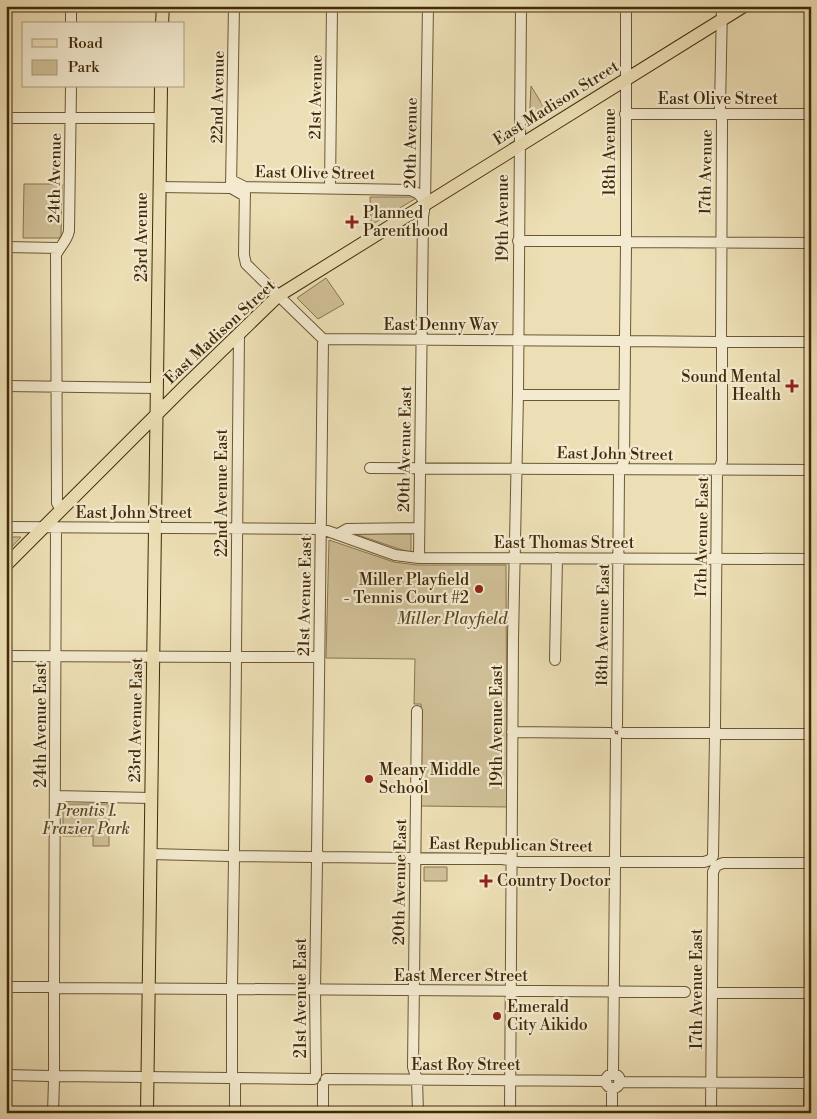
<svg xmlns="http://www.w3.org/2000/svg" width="817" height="1119" font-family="'Libre Bodoni',serif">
<rect width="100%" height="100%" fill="#eddfb5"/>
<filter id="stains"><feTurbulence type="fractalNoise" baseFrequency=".004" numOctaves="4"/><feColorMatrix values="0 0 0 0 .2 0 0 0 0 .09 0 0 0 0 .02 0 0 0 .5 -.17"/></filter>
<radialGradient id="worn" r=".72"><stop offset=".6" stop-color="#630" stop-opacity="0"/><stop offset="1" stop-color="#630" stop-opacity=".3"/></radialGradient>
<path fill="#d0c098" stroke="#887550" d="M531 86 548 114 529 127Z
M24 184H62L61 236 59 238H23Z
M370 197H414L415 199 371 225Z
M326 278 344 304 318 319 297 298Z
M352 533 411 534V553Z
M6 537H21L6 553Z
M329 540 394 562 417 565H506L507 807 420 806 421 704H414L415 659 326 658Z
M63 804H109V846H93V836H63Z
M424 867H447V881H424Z"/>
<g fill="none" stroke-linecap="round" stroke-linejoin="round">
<g stroke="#6c5734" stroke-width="12">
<path id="minor" d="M71 24V6
M625 114H811
M6 118H160
M231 180 245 187 411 190 419 194 425 203
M159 187 231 188 245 196
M231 187 234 6
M245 187 244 255 246 264 323 339 621 341
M330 188 332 6
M626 237V6
M518 241H622
M630 242 811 243
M6 247 59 248
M625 337 626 246
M721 337 722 121 720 108 722 6
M629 341 717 342
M725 342H811
M6 386 157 388
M518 395H624
M370 468 811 470
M61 510 57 503 56 255C60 246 67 241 69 231L71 86
M6 527 322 529 395 555 419 558 811 559
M338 534 347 529 419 528
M419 558 423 217 425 204 428 6
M236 653 239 334
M6 656 232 657
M241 657H319
M555 660 557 558
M417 711 413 1067 417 1080 418 1113
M617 726 619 474 624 461 625 345
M715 729 717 475 722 461V346
M512 732 610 733
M623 733H711
M719 734H806
M55 796 151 798
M234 852 236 661
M150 854 230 856
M317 854 323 339
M238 856 314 857 317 854 320 856
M321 857 502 859 521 862H611
M615 858 616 739
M619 862H704L710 860 713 856 715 737
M54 983 56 528
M232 985 234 860
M810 986 811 940
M6 987H50
M58 988 228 989
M236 989 685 992
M712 993H803
M54 1072V992
M232 1073V993
M606 1081a7 7 0 1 1 14 0a7 7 0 1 1-14 0Z
M6 1075 50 1076
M316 1075 315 990 317 861
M613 1075 615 866
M58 1076 229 1078
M809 1077 810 1000
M239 1078 314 1079
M326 1079 606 1081
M619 1082 804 1083
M323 1085V1113
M53 1113 54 1080
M235 1113V1083
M510 1113 513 639 518 395 521 6
M612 1113V1088
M711 1113 713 872 716 866 723 863H807
M809 1113V1088"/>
</g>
<g stroke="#412a09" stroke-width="14">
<path id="major" d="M162 24 163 6
M6 565 184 387 278 296 744 6
M147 1113 161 86"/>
</g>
<use href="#minor" stroke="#f3eacf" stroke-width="10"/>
<use href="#major" stroke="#eddfb5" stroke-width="12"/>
</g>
<g fill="#8f2418" stroke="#f3eacf" stroke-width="2">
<path d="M349.5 214.5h5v5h5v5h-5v5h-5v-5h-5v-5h5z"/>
<path d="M789.5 378.5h5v5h5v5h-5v5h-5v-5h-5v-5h5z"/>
<circle cx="479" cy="589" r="5"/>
<circle cx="369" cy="779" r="5"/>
<path d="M483.5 873.5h5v5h5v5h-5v5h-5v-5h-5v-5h5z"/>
<circle cx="497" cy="1016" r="5"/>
</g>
<g text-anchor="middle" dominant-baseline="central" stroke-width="4.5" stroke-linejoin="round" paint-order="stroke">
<g font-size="16" fill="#412a09" stroke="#f3eacf">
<text transform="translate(218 97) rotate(-89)">22nd Avenue</text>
<text transform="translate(316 97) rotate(-89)">21st Avenue</text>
<text x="718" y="99">East Olive Street</text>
<text transform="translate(556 103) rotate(-32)">East Madison Street</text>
<text transform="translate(411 143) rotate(-89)">20th Avenue</text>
<text transform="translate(610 152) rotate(-90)">18th Avenue</text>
<text transform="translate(706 172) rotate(-89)">17th Avenue</text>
<text transform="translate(315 173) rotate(1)">East Olive Street</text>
<text transform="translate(55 178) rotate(-89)">24th Avenue</text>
<text transform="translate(503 218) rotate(-90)">19th Avenue</text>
<text transform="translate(142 237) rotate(-90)">23rd Avenue</text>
<text x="441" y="325">East Denny Way</text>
<text transform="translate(220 332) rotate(-43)">East Madison Street</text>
<text transform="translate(405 449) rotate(-89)">20th Avenue East</text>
<text transform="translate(615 454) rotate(1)">East John Street</text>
<text transform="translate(222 493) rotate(-90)">22nd Avenue East</text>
<text x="134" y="513">East John Street</text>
<text transform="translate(702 537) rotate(-89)">17th Avenue East</text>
<text x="564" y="543">East Thomas Street</text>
<text transform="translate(305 596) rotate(-89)">21st Avenue East</text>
<text transform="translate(603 625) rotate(-89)">18th Avenue East</text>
<text transform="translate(136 720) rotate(-89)">23rd Avenue East</text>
<text transform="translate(41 725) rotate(-90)">24th Avenue East</text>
<text transform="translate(497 726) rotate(-90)">19th Avenue East</text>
<text transform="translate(511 845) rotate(1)">East Republican Street</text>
<text transform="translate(400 882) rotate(-89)">20th Avenue East</text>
<text x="461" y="976">East Mercer Street</text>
<text transform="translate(697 989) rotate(-90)">17th Avenue East</text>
<text transform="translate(301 998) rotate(-90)">21st Avenue East</text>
<text x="466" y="1065">East Roy Street</text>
</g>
<g font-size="16" fill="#412a09" stroke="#f3eacf" text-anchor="start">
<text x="363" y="213">Planned<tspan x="363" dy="18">Parenthood</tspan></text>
<text x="781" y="377" text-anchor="end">Sound Mental<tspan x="781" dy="18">Health</tspan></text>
<text x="469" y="580" text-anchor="end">Miller Playfield<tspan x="469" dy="18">- Tennis Court #2</tspan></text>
<text x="379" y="770">Meany Middle<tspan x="379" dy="18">School</tspan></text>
<text x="497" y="881">Country Doctor</text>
<text x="507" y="1007">Emerald<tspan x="507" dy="18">City Aikido</tspan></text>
</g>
<g font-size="16" font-style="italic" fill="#5e4826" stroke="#f3eacf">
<text x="452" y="619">Miller Playfield</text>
<text x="86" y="811">Prentis I.<tspan x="86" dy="18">Frazier Park</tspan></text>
</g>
</g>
<rect width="817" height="1119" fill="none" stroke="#eddfb5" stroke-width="25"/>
<rect x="8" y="8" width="802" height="1104" fill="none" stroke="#412a09" stroke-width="2.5"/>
<rect x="12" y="12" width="792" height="1094" fill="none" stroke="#412a09"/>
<rect x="22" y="22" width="162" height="65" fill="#f3eacf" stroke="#ac9d80"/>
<rect x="32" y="39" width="25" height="8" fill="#eddfb5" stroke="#ac9d80"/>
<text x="68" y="48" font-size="15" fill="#412a09">Road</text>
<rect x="32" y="60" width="25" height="15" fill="#d0c098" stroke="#ac9d80"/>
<text x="68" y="72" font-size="15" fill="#412a09">Park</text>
<rect width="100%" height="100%" filter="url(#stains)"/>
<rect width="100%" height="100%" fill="url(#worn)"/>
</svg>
